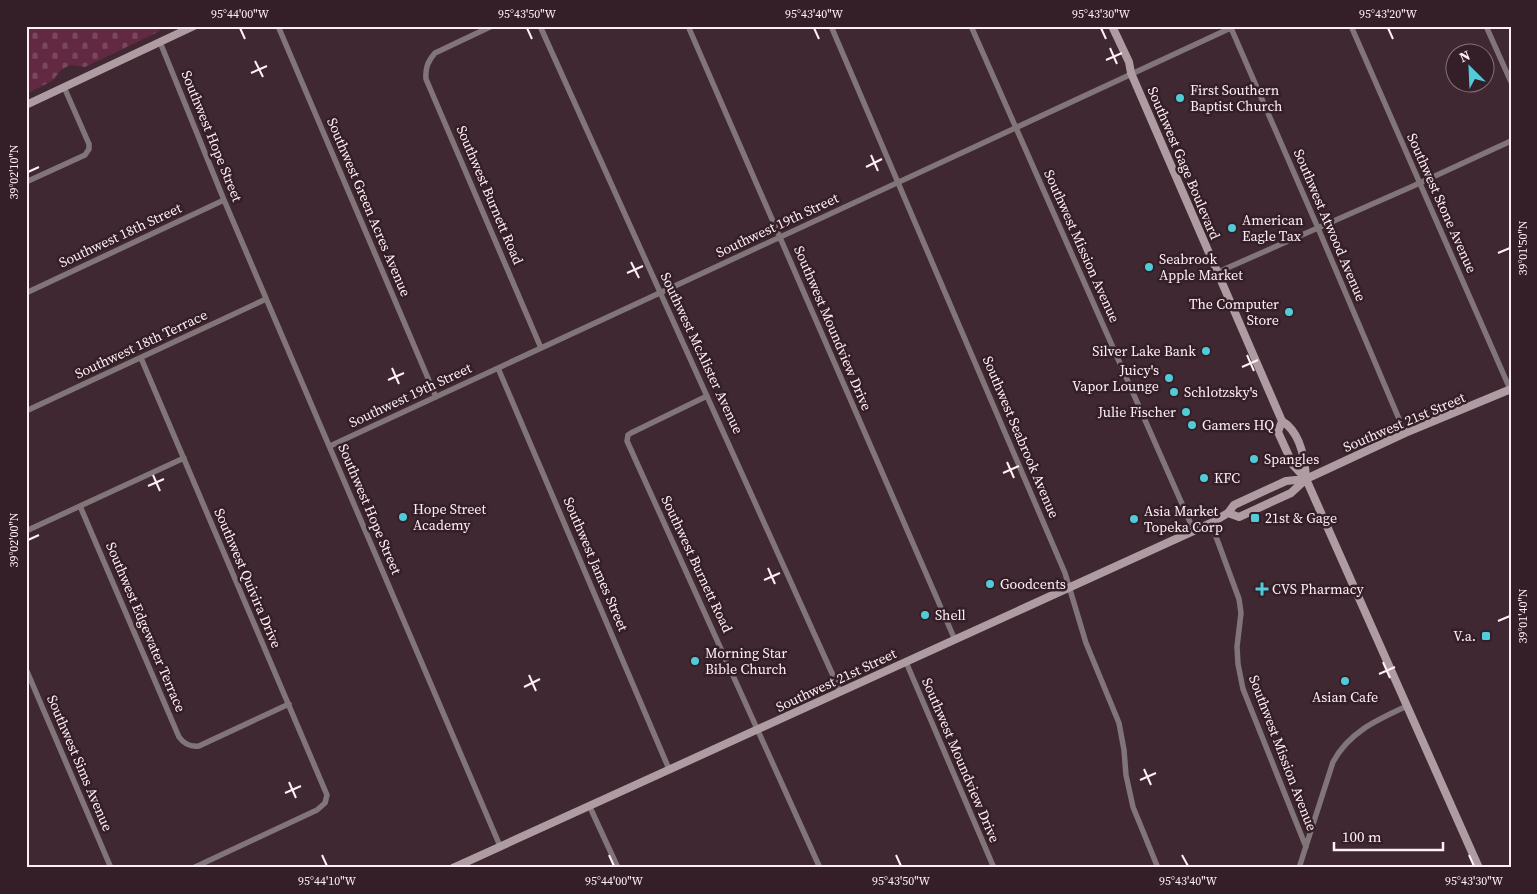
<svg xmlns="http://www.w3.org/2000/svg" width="1537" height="894" font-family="'Source Serif 4',serif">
<defs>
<pattern id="cemetery-stones" width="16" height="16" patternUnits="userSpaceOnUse" patternTransform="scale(1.25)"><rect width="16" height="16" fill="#632942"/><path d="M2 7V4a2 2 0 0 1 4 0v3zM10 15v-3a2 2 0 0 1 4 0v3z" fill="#7a485e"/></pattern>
</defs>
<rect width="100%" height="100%" fill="#3f2831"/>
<path fill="url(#cemetery-stones)" d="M26 26H158L160 31 85 67 71 65 62 69 52 81 26 94Z"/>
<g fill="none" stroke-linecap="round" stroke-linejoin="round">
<path stroke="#817579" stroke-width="5.5" d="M278 26 436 397
M492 26 435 53C428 61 425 68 426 79L541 348
M540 26 840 691
M688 26 955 640
M831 26 1065 573 1086 643 1119 723 1124 750 1126 775 1133 807 1158 868
M971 26 1194 531
M1351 26 1510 389
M1486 26 1511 82
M1231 28 1318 228 1405 433
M160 42 224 200 500 846
M26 182 85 155 89 149V144L64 87
M1218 272 1411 187 1511 141
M26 293 224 200
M141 358 327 795 325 803 317 810 193 868
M498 368 669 769
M707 396 631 433 628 435 627 441 820 868
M26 411 266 299
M330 446 1235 26
M80 506 179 737C184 744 190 747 199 746L289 704
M1211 523 1239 599 1241 613 1237 647 1238 664 1243 689 1306 847
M26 531 184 458
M906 662 994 868
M26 669 111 868
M589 805 618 868
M1299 868 1333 762C1349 732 1377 720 1407 706"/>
<path stroke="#af9ca2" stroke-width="8" d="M1112 26 1129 62 1131 73 1282 421C1300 432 1305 459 1306 479
M26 105 194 26
M1282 421 1278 432 1293 465 1306 479 1479 868
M1228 513 1239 517 1291 493 1306 479 1405 433 1511 389
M453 868 1211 523 1228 513 1234 505 1286 481 1306 479"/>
</g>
<path fill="none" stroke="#feeff4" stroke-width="2" d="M240 28 245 39M527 28 532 39M814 28 819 39M1101 28 1106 39M1388 28 1393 39M1110 48 1117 64M1106 60 1122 53M255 61 263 77M251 73 267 66M871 155 878 171M866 167 882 159M28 172 39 167M1498 253 1510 248M631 262 639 278M627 273 643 266M1247 355 1254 371M1242 367 1258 360M392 368 399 384M388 380 404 373M1007 462 1014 478M1003 473 1019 466M153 475 160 491M148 486 164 479M28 540 39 535M768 568 775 584M764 580 780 573M1498 621 1510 616M1383 662 1390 678M1379 674 1395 667M529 675 536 691M524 687 540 679M1144 769 1151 785M1140 780 1156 773M289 782 296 798M285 793 301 786M322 855 327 866M609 855 614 866M896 855 901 866M1182 855 1188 866M1469 855 1474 866"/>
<g fill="#52cbd8" stroke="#341e27" stroke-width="2">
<circle cx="1180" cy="98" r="5"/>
<circle cx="1232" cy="228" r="5"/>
<circle cx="1149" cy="267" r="5"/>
<circle cx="1289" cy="312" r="5"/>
<circle cx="1206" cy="351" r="5"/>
<circle cx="1169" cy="378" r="5"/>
<circle cx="1174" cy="392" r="5"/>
<circle cx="1186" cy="412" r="5"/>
<circle cx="1192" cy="425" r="5"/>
<circle cx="1254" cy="459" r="5"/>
<circle cx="1204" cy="478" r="5"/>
<circle cx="403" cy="517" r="5"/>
<rect x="1250" y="513" width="10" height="10" rx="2.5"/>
<circle cx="1134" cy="519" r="5"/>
<circle cx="990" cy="584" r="5"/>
<path d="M1259.5 581.5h5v5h5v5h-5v5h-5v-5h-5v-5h5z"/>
<circle cx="925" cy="615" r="5"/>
<rect x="1481" y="631" width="10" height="10" rx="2.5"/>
<circle cx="695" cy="661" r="5"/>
<circle cx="1345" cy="681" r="5"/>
</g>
<g text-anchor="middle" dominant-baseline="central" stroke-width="5" stroke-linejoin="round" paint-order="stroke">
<g font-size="14" fill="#feeff4" stroke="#341e27" text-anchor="start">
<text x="1190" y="90">First Southern<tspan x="1190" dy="16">Baptist Church</tspan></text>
<text x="1242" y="220">American<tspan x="1242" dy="16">Eagle Tax</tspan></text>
<text x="1159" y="259">Seabrook<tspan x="1159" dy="16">Apple Market</tspan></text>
<text x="1279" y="304" text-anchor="end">The Computer<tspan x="1279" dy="16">Store</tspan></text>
<text x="1196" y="351" text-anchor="end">Silver Lake Bank</text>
<text x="1159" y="370" text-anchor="end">Juicy's<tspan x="1159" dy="16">Vapor Lounge</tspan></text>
<text x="1184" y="392">Schlotzsky's</text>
<text x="1176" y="412" text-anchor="end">Julie Fischer</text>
<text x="1202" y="425">Gamers HQ</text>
<text x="1264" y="459">Spangles</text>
<text x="1214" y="478">KFC</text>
<text x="413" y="509">Hope Street<tspan x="413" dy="16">Academy</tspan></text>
<text x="1144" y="511">Asia Market<tspan x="1144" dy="16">Topeka Corp</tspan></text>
<text x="1265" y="518">21st &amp; Gage</text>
<text x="1000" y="584">Goodcents</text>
<text x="1272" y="589">CVS Pharmacy</text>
<text x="935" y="615">Shell</text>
<text x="1476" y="636" text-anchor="end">V.a.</text>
<text x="705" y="653">Morning Star<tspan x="705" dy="16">Bible Church</tspan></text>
<text x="1345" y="697" text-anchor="middle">Asian Cafe</text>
</g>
<g font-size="14" fill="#feeff4" stroke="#341e27">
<text transform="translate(212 136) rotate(68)">Southwest Hope Street</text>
<text transform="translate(1184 163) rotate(67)">Southwest Gage Boulevard</text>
<text transform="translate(490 195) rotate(67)">Southwest Burnett Road</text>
<text transform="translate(1442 203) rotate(66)">Southwest Stone Avenue</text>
<text transform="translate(369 207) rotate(67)">Southwest Green Acres Avenue</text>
<text transform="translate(777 225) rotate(-25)">Southwest 19th Street</text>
<text transform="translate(1330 225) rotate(67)">Southwest Atwood Avenue</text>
<text transform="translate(120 235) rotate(-25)">Southwest 18th Street</text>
<text transform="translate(1082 246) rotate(66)">Southwest Mission Avenue</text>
<text transform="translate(833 328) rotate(67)">Southwest Moundview Drive</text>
<text transform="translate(141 344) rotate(-25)">Southwest 18th Terrace</text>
<text transform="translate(702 353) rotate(65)">Southwest McAlister Avenue</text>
<text transform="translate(410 395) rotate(-25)">Southwest 19th Street</text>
<text transform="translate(1404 422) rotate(-23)">Southwest 21st Street</text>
<text transform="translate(1021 437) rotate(67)">Southwest Seabrook Avenue</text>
<text transform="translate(370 509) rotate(67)">Southwest Hope Street</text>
<text transform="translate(596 564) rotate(67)">Southwest James Street</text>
<text transform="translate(697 564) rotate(65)">Southwest Burnett Road</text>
<text transform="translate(248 578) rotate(67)">Southwest Quivira Drive</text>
<text transform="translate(146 627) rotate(67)">Southwest Edgewater Terrace</text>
<text transform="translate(836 680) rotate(-25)">Southwest 21st Street</text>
<text transform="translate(1283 753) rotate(69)">Southwest Mission Avenue</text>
<text transform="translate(961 760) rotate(67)">Southwest Moundview Drive</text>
<text transform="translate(80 763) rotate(67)">Southwest Sims Avenue</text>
</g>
</g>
<rect width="1537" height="894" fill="none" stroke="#341e27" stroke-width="55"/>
<g transform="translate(1470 68) rotate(336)"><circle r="24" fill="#341e27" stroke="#857279"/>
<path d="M0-4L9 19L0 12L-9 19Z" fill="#52cbd8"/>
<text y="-8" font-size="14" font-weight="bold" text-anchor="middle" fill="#feeff4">N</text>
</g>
<path d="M1334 842v8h109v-8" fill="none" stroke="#feeff4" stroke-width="2.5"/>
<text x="1342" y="842" font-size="15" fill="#feeff4" stroke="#341e27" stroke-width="4" paint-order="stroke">100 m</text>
<rect x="28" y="28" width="1482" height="838" fill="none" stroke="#feeff4" stroke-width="2"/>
<g font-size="12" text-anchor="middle" fill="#feeff4">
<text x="240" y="18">95°44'00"W</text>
<text x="527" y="18">95°43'50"W</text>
<text x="814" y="18">95°43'40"W</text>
<text x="1101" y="18">95°43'30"W</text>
<text x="1388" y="18">95°43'20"W</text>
<text transform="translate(14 172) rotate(-90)" y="4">39°02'10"N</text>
<text transform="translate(1523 248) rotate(-90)" y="4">39°01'50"N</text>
<text transform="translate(14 540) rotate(-90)" y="4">39°02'00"N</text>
<text transform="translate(1523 616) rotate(-90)" y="4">39°01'40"N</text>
<text x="327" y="885">95°44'10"W</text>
<text x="614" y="885">95°44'00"W</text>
<text x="901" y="885">95°43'50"W</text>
<text x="1188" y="885">95°43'40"W</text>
<text x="1474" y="885">95°43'30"W</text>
</g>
</svg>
